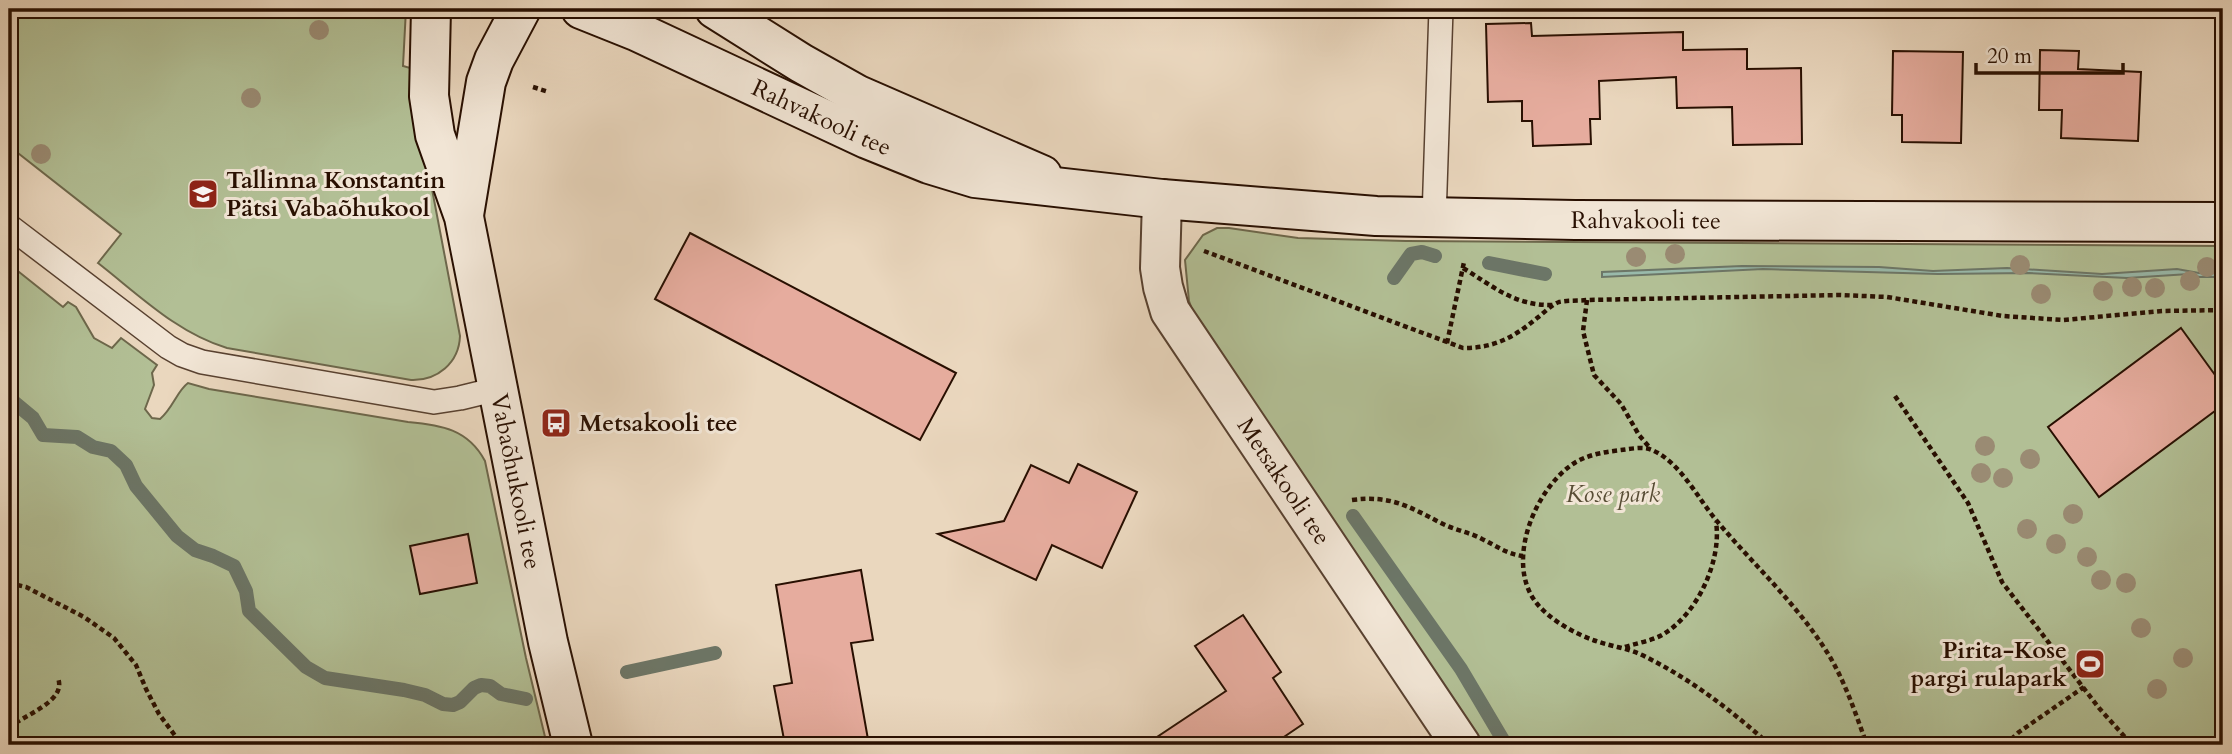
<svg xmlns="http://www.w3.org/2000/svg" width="2232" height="754" font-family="Cardo,serif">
<rect width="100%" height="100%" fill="#ead7be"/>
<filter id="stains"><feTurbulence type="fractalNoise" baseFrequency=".00286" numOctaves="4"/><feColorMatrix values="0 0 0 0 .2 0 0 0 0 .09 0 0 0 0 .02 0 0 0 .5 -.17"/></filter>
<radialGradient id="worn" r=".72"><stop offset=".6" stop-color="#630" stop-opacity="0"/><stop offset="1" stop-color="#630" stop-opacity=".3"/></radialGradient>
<path fill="#b2bf95" stroke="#6d674b" stroke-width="2" d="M9 9H406L403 66 414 69 423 142 460 336C459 363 437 381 411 380L227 348C177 333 139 295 98 263L121 234 9 146Z
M1217 228H1229L1298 238 1406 241 2223 246V745H1476L1198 326 1189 301 1185 260 1203 235Z
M9 264 63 307 68 302 76 307 94 338 112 348 121 338 157 365 152 373 154 385 145 409 152 418 160 419C173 408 177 391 188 383L209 389 408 422C441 425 468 429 485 461L526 658 547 745H9Z"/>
<path fill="#99baab" stroke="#6c7667" stroke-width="2" d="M1742 266 1879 267 1933 271 2007 268 2102 274 2177 269 2199 273H2223V277H2199L2189 274 2127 278 2029 273 1938 274 1763 269 1602 277V272Z"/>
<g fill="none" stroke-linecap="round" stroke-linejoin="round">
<path stroke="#6c7667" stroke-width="14" d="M1489 263 1545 274
M1394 278 1411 254 1422 252 1435 256
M9 398 33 418 43 435 77 437 93 447 111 451 126 465 136 486 177 536 195 550 213 556 234 566 246 591 249 611 306 667 325 678 404 690 425 695 443 704 453 705 460 702 474 688 481 685 490 686 501 694 526 699
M1353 516 1461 669 1506 745
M627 672 715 653"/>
</g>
<path fill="#e6ac9e" stroke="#280f01" stroke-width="2" d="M1531 23 1532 36 1683 32V50L1747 49V69L1801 68 1802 144 1733 145 1732 107 1677 108 1676 77 1599 81 1600 119H1590L1591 144 1533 146 1532 121H1522V101L1488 102 1486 24Z
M2040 50 2079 51 2078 69 2141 72 2138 141 2061 138 2062 110H2039Z
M1893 51 1963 52 1961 143 1902 142V115H1892Z
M690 233 956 373 920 440 655 299Z
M2181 328 2223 386V405L2099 497 2048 427Z
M1078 464 1137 492 1102 568 1052 545 1036 580 938 534 1004 521 1031 465 1069 483Z
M468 534 477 583 420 594 410 546Z
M861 570 873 640 851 643 869 745H785L774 686 792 683 776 585Z
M1243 615 1281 672 1273 678 1303 724 1272 745H1145L1226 691 1195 646Z"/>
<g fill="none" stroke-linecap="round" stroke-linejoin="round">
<g stroke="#584130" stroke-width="26">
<path id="lane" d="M1434 218 1441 9
M9 226 168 347 182 355 202 362 434 402 460 398 497 389"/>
</g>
<g stroke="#584130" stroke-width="42">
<g id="street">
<path id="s1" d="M1162 199 1160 268 1163 287 1170 311 1461 745"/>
</g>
</g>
<g stroke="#280f01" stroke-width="42">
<g id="secondary">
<path id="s2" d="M431 9 429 96 435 135 464 217 548 642 573 745"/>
<path id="s3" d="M581 9 636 31 867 139 929 164 975 178 1162 199 1376 216 1575 220 2223 222"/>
<path d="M715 9 801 63 858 95 1042 175"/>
<path d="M464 215 486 82 494 60 521 9"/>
</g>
</g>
<path stroke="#280f01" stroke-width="4.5" stroke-dasharray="5 3.5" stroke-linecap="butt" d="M533 87 549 92
M1204 251 1463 348C1494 348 1513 338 1537 318 1544 313 1551 305 1559 302 1568 300 1578 301 1587 300L1841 295 1887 297 2003 316 2063 320 2162 311 2223 310
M1463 268C1494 287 1515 306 1553 305
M1587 300 1583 331 1594 375 1621 404 1639 435 1650 448
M1447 343 1464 262
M1895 396 1968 503 2002 582 2099 708 2132 745
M1352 500C1390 495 1408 506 1441 523 1454 530 1469 532 1482 539 1497 546 1506 554 1523 556
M9 583 26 587 84 617 114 638 136 665 146 689 159 714 182 745
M1625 647C1637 643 1651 641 1662 635 1697 615 1722 561 1716 522
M9 728C23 715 67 702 58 678
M1770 745C1732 711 1692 680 1646 657 1629 648 1613 647 1596 641 1575 634 1548 619 1535 601 1505 560 1536 486 1576 462 1590 454 1605 452 1621 450 1631 449 1643 446 1652 450 1680 462 1697 497 1716 520 1752 563 1794 601 1825 649 1844 678 1855 712 1867 745
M2005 745 2019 732 2084 687"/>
<use href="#lane" stroke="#f1e5d5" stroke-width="23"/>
<use href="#street" stroke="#f1e5d5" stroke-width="38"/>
<use href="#secondary" stroke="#f1e5d5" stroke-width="38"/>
</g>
<g fill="#9a8b73">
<circle cx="319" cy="30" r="10"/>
<circle cx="251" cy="98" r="10"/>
<circle cx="41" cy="154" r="10"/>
<circle cx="1675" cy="254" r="10"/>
<circle cx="1636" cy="257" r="10"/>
<circle cx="2020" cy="265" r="10"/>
<circle cx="2207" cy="267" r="10"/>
<circle cx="2190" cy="281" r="10"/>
<circle cx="2132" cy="287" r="10"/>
<circle cx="2155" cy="288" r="10"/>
<circle cx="2103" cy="291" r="10"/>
<circle cx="2041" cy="294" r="10"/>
<circle cx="1985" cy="446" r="10"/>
<circle cx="2030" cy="459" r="10"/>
<circle cx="1981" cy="473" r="10"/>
<circle cx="2003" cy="478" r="10"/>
<circle cx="2073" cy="514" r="10"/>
<circle cx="2027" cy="529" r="10"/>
<circle cx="2056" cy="544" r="10"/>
<circle cx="2087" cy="557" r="10"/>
<circle cx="2101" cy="580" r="10"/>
<circle cx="2126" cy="583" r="10"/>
<circle cx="2141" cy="628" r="10"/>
<circle cx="2183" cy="658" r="10"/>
<circle cx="2157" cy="689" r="10"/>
</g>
<defs>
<g id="school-square" transform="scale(1.575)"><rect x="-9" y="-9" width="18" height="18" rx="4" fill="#8f2418" stroke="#f1e5d5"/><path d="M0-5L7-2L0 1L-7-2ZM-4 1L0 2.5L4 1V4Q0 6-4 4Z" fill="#fff"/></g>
<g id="bus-square" transform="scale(1.575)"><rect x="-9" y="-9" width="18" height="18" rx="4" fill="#8f2418" stroke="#f1e5d5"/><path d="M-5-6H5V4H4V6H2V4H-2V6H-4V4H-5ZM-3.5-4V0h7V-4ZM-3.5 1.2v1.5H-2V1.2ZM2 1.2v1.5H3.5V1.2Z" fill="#fff"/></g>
<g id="stadium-square" transform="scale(1.575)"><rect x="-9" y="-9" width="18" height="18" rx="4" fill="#8f2418" stroke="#f1e5d5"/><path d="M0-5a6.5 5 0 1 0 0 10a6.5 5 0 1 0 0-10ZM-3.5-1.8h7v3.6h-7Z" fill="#fff"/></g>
</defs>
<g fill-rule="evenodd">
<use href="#school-square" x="203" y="194"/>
<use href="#bus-square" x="556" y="423"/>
<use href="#stadium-square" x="2090" y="664"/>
</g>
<g text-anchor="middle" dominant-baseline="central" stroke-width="6" stroke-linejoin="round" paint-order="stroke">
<g font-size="24" fill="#280f01" stroke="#f1e5d5">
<text stroke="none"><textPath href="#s3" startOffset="264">Rahvakooli tee</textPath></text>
<text stroke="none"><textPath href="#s3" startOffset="1102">Rahvakooli tee</textPath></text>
<text stroke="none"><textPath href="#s1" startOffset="318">Metsakooli tee</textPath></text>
<text stroke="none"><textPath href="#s2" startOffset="483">Vabaõhukooli tee</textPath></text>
</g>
<g font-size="24" font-weight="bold" fill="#280f01" stroke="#f1e5d5" text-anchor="start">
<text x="226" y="180">Tallinna Konstantin<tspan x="226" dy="28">Pätsi Vabaõhukool</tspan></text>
<text x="579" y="423">Metsakooli tee</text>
<text x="2067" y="650" text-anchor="end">Pirita-Kose<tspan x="2067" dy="28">pargi rulapark</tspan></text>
</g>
<g font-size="24" font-style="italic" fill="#584d35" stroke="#f1e5d5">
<text x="1613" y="494">Kose park</text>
</g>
</g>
<rect width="2232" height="754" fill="none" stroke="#ead7be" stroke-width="35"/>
<rect x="10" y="10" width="2211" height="733" fill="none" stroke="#280f01" stroke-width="3.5"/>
<rect x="18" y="18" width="2197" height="719" fill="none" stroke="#280f01" stroke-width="2"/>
<path d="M1976 63v10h147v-10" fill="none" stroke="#280f01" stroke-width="3.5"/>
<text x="1987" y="63" font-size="21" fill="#280f01" stroke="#f1e5d5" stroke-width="5" paint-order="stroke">20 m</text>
<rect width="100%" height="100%" filter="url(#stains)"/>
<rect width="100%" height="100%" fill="url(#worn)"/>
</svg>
